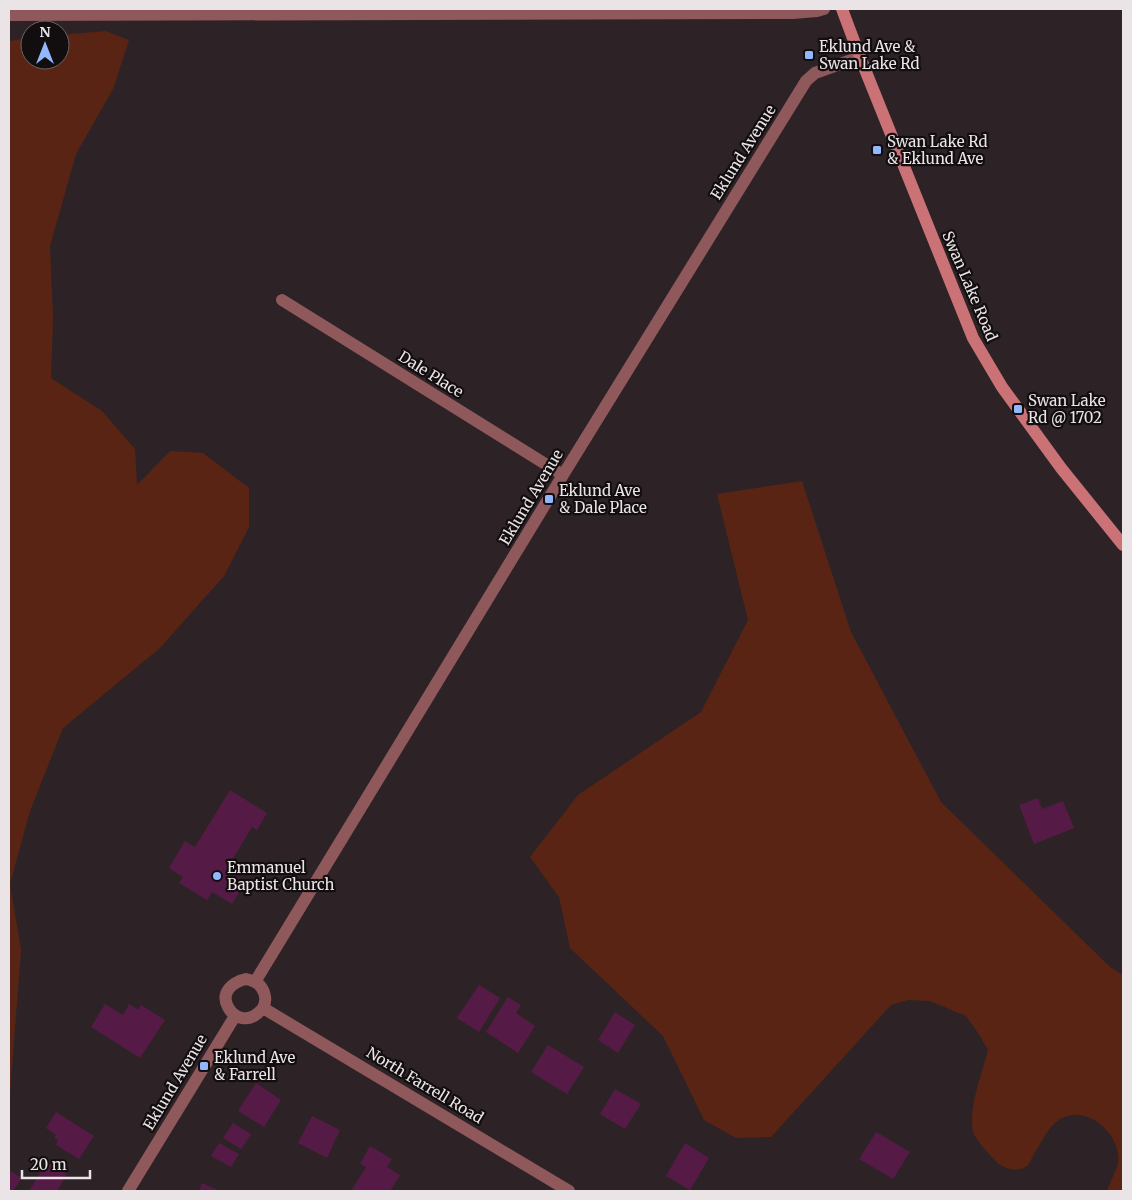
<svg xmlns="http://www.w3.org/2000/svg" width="1132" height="1200" font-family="Merriweather,serif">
<rect width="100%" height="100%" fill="#2d2326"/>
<path fill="#592414" d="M105 31 129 40 113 89 76 154 50 246 53 318 51 378 102 411 135 449 137 485 170 451 203 453 249 488V527L224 576 160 648 63 728 30 811 10 884 21 950 10 1093 9 1095V41L30 38V60H60V35Z
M802 481 851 632 941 802 1110 967 1123 975V1191H1107C1110 1182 1116 1172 1118 1163 1122 1137 1092 1108 1067 1116 1049 1122 1042 1142 1033 1156 1031 1159 1030 1164 1027 1166 1019 1172 1007 1170 999 1164 993 1159 975 1139 973 1132 968 1106 982 1075 988 1050L978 1033 966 1016 930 1001 908 1000 891 1005 771 1137 736 1138 704 1120 663 1036 570 948 559 897 530 857 578 795 701 712 748 620 717 494Z"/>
<path fill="#551b46" d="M230 790 267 813 257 830 252 827 226 870 245 882 232 904 212 892 207 900 179 883 183 877 169 868 185 841 195 847Z
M1038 798 1042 809 1063 801 1074 828 1034 844 1019 805Z
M479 985 500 998 479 1032 457 1018Z
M508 997 521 1005 516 1013 535 1026 518 1053 486 1032Z
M105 1004 123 1015 129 1004 138 1010 141 1005 165 1020 140 1058 91 1027Z
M615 1012 635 1025 618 1053 598 1040Z
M548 1045 584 1067 567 1094 531 1072Z
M256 1083 281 1100 264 1127 238 1111Z
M615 1089 641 1104 625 1129 600 1114Z
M56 1112 94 1136 79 1159 56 1145 58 1140 54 1138 56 1135 46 1128Z
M312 1116 340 1130 327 1158 298 1143Z
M233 1123 251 1134 241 1149 223 1138Z
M876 1132 910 1152 893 1179 859 1159Z
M219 1143 239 1154 231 1167 211 1156Z
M685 1143 709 1158 690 1190 666 1176Z
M370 1146 392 1159 387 1167 400 1175 390 1191H351L366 1167 360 1164Z
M47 1162 67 1174 57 1191H29Z
M9 1170 22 1178 13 1191H9Z
M202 1183 220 1191H199Z"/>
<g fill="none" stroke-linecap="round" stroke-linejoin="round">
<path stroke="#8f585a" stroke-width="12" d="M9 15 793 13 817 11 824 9
M282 300 563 475
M246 979C250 980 254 981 257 983 264 988 268 999 263 1008 263 1009 259 1012 258 1013 248 1022 234 1019 228 1007 220 992 233 982 246 979Z
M255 982 563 475 806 81 815 73 860 57
M263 1008 569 1191
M128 1191 235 1016"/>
<path stroke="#ca7276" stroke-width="12" d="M842 9 860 57 973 338 1002 387 1061 468 1123 545"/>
</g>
<g fill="#92b7fd" stroke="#120e0f" stroke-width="2">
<rect x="804" y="50" width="10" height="10" rx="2.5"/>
<rect x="872" y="145" width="10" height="10" rx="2.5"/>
<rect x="1013" y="404" width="10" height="10" rx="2.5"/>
<rect x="544" y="494" width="10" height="10" rx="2.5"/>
<circle cx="217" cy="876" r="5"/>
<rect x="199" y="1061" width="10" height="10" rx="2.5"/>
</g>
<g text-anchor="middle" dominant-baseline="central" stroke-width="4.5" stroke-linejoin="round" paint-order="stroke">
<g font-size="15" fill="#ebe4e6" stroke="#120e0f" text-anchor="start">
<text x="819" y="46">Eklund Ave &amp;<tspan x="819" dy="17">Swan Lake Rd</tspan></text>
<text x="887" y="141">Swan Lake Rd<tspan x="887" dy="17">&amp; Eklund Ave</tspan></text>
<text x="1028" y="400">Swan Lake<tspan x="1028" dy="17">Rd @ 1702</tspan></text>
<text x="559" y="490">Eklund Ave<tspan x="559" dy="17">&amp; Dale Place</tspan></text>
<text x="227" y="867">Emmanuel<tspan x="227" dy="17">Baptist Church</tspan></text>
<text x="214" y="1057">Eklund Ave<tspan x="214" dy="17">&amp; Farrell</tspan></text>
</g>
<g font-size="15" fill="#ebe4e6" stroke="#120e0f">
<text transform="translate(743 152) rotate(-58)">Eklund Avenue</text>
<text transform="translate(970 286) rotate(67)">Swan Lake Road</text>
<text transform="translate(431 374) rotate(32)">Dale Place</text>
<text transform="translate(531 497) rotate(-59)">Eklund Avenue</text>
<text transform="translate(175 1082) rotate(-59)">Eklund Avenue</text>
<text transform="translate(425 1085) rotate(31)">North Farrell Road</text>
</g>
</g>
<rect width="1132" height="1200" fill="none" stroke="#ebe4e6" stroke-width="20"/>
<g transform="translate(45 45)"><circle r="24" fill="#120e0f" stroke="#696465"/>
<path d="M0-4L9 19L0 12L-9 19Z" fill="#92b7fd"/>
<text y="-8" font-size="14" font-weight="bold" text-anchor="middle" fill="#ebe4e6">N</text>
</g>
<path d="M22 1170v8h68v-8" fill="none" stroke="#ebe4e6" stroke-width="2.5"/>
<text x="30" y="1170" font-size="15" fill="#ebe4e6" stroke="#120e0f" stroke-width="4" paint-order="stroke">20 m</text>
</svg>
